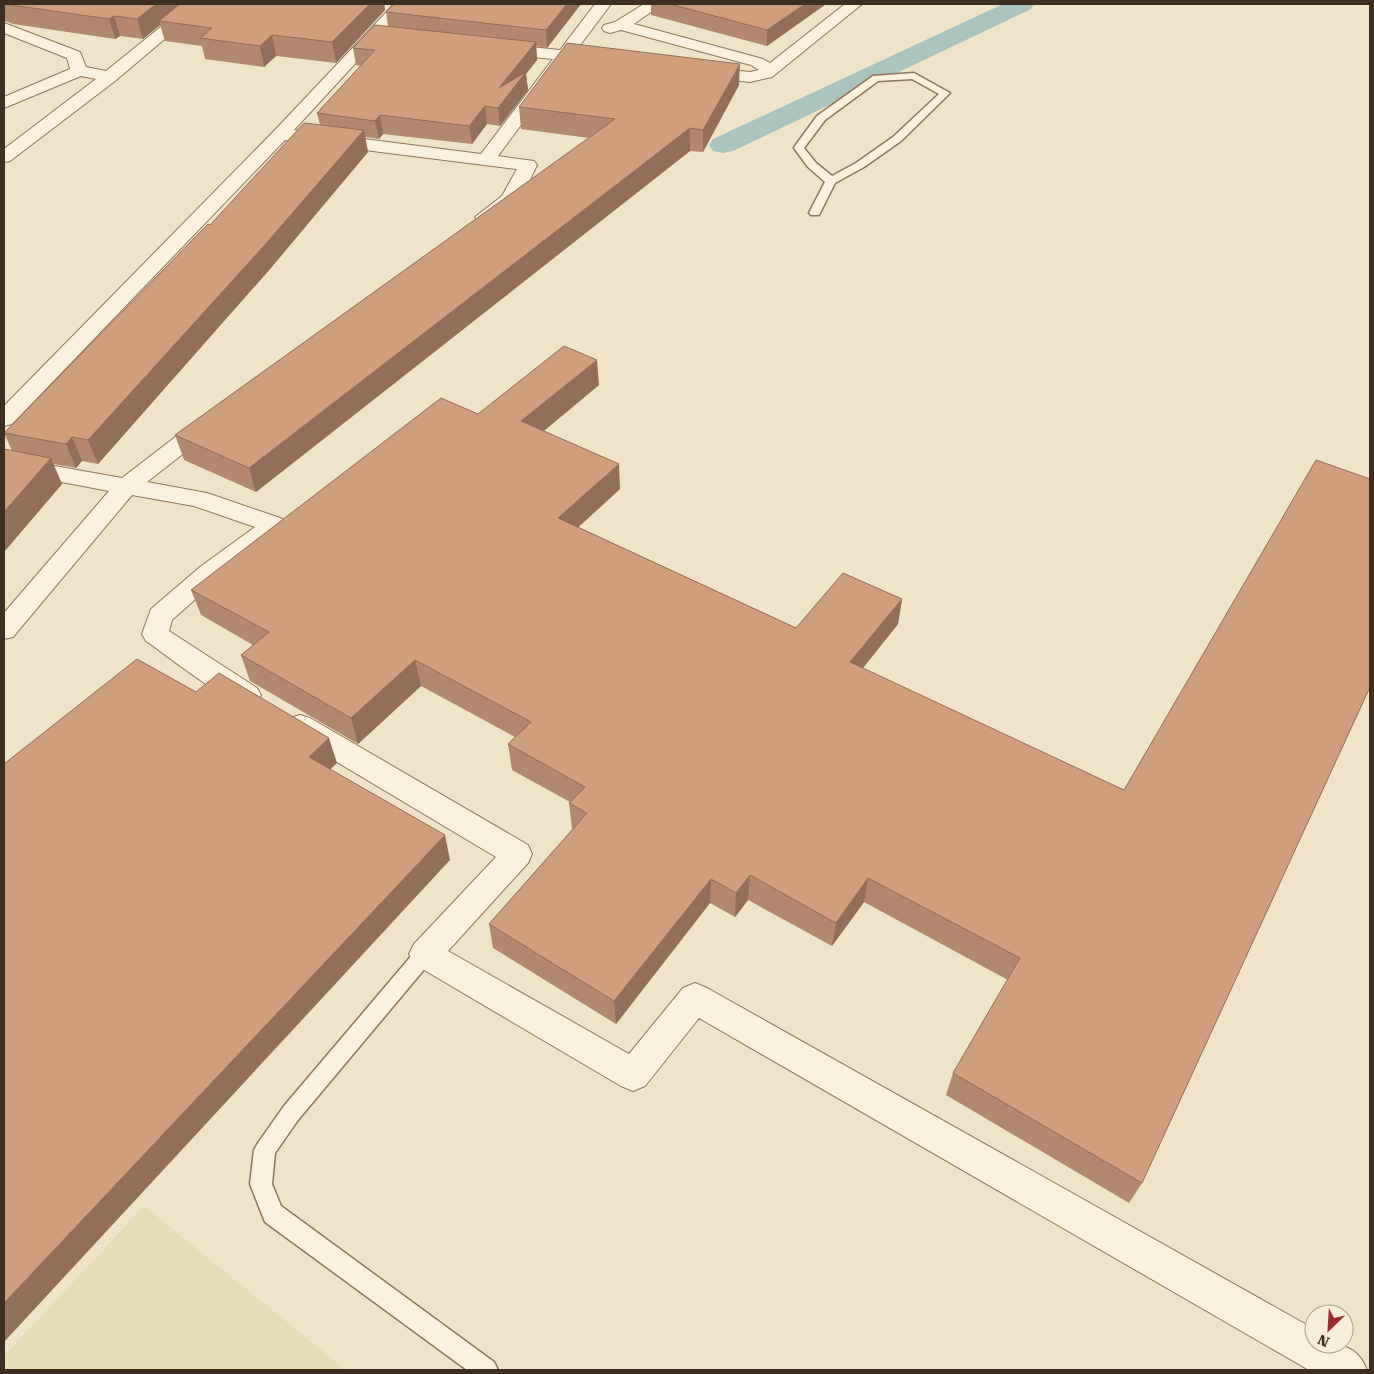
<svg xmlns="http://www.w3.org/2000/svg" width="1374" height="1374" font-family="'Roboto Serif',serif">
<rect width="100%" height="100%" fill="#f0e4c8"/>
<path fill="#e6deb5" d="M144 1206 346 1370H4V1356Z"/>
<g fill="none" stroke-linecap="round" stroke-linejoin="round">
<path fill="#a9c4bc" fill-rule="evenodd" d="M1003 4H1034L1031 9 733 151 723 153 713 151 709 145 713 139Z"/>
<g stroke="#8d765c" stroke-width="3">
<path id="lane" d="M914 73 950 93 901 141 864 167 835 183 819 215H811L809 213 825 182 808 167 794 148 795 146 817 116 873 76ZM912 79 939 94 893 137 856 163 832 176 816 163 804 148 825 120 878 81Z
M425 946 432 948 435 954 432 960 298 1120 275 1153 272 1184 281 1206 494 1362 498 1370H467L265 1222 250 1184 254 1150 258 1143 284 1106 418 948Z"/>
</g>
<g stroke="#8d765c" stroke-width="2">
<path id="street" d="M189 4H206L115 81 10 161 4 162V149L96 79 81 76 4 108V97L70 69 67 58 4 33V23L80 52 86 67 106 71Z
M394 4H410L294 130 481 154 553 59 500 54 494 52 492 49 494 46 500 44 560 50 595 4H611L575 52 602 56 604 59 602 62 596 64 568 61 498 156 534 161 537 165C531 177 526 190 518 200 511 211 490 224 478 221L475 217 502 196 517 169 285 140 12 424 4 426V406L275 130Z
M644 4H662L634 24 763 59 770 63 845 4H862L772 77 750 82 703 77 697 75 695 72 697 69 703 67 750 72 759 70 751 65 621 30 610 33 604 31 602 28 604 25 615 22Z
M208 416 216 418 219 423 216 428 147 482 207 493 283 519 286 525 283 531 218 579 172 620 169 631 257 688 261 695 257 702C253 703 249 705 245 705 226 702 165 654 146 641L142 634 151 609 200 567 255 527 194 506 132 495 13 637 4 639V613L109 491 4 471V457L122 478 200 418Z
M300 715 310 718 528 845 532 854 528 863 448 951 629 1054 683 988 695 983 707 988 1314 1329V1344C1339 1344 1357 1344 1367 1370H1309L699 1018 645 1086 633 1091 621 1086 414 964 409 954 414 944 496 857 290 734 286 726 290 718Z"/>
</g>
<use href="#lane" fill="#faf1dc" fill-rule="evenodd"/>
<use href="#street" fill="#faf1dc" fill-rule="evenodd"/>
</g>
<path fill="#b2896c" d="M4 4H384L385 10 336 63 276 56 264 67 205 59 202 46 165 41 160 25 143 39 120 36 115 39 13 24 5 21 4 22Z
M394 4H581L547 48 536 46 537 60 526 74 528 90 500 126 487 124 472 144 383 134 379 139 365 137 368 152 270 269 98 464 82 461 76 468 53 464 62 484 4 552V449L12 451 4 433 210 225 320 125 317 113 361 66 356 65 353 48 388 26 386 12Z
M651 4H826L767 46 651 15Z
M739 85 703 152 690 151 256 492 184 460 175 435 589 138 521 129 519 107Z
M599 385 544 431 620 489 578 527 796 628 902 599 898 624 863 668 1142 1183 1129 1203 946 1095 953 1073 1008 980 864 902 832 946 748 900 735 917 710 903 616 1024 493 948 489 924 573 829 572 828 569 803 570 802 512 770 508 744 515 737 421 686 358 744 250 681 241 655 253 645 201 615 191 590 478 414Z"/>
<path fill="#916f58" d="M156 4H186L159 21 160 25 143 39 137 19Z
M370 4H384L385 10 336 63 332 42Z
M567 4H581L547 48 546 30Z
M805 4H826L767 46V30Z
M114 16 120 36 115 39 109 19Z
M272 35 276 56 264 67 260 46Z
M536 42 537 60 526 74 528 90 500 126 498 108 499 88Z
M740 64 739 85 703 152V130Z
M485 106 487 124 472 144 469 126Z
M380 115 383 134 379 139 375 121Z
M690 128V151L256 492 249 468Z
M364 130 368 152 270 269 98 464 88 440Z
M597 360 599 385 524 447 521 421Z
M72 437 82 461 76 468 66 444Z
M51 458 62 484 4 552V512Z
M619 464 620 489 560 544 558 518Z
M902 599 898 624 847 688 850 662Z
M415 660 421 686 358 744 351 718Z
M329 738 337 763 317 782 309 757Z
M445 835 450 860 4 1342V1303Z
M750 875 748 900 735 917 736 893Z
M868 878 864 902 832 946 836 923Z
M711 879 710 903 616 1024 614 1001Z"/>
<path fill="#cf9f7d" stroke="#916f58" d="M4 4H156L137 19 114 16 109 19Z
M180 4H370L332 42 272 35 260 46 200 38 212 28 159 21Z
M394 4H567L546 30 386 12Z
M670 4H805L767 30Z
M375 25 536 42 499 88 526 72 498 108 485 106 469 126 380 115 375 121 317 113 375 50 353 48Z
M567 43 740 64 703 130 690 128 249 468 175 435 615 119 519 107Z
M304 123 364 130 264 246 88 440 72 437 66 444 4 433 208 224 210 225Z
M564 346 597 360 521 421 619 464 558 518 796 628 843 573 902 599 850 662 1124 790 1316 460 1370 479V687L1142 1183 953 1073 1020 958 868 878 836 923 750 875 736 893 711 879 614 1001 489 924 587 813 569 803 585 787 508 744 531 722 415 660 351 718 241 655 269 632 191 590 441 398 478 414Z
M4 449 51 458 4 512Z
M137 659 196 692 219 673 329 738 309 757 445 835 4 1303V764Z"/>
<rect width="1374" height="1374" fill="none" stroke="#3d2e20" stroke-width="10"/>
<g transform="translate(1329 1329) rotate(205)"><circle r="24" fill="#f7eed8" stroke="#ada18e"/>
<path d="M0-4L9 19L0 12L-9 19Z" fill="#9e2a2b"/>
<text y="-8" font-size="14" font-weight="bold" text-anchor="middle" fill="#3d2e20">N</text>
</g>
</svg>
